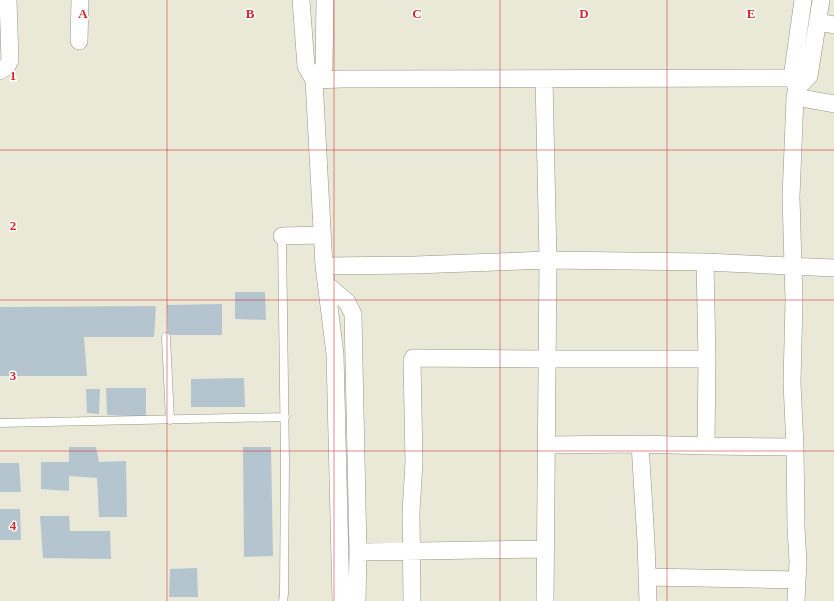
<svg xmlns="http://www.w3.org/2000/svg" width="834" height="601" font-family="'Times New Roman',serif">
<rect width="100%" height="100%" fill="#eae9d8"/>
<path fill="#b5c5d0" d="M235 292H265L266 320 235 319Z
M222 304V335H168L167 305Z
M156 306 154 337H84L87 376H0V307Z
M244 378 245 407H191V379Z
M106 388H146V417L107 415Z
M86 389H100L99 414 87 413Z
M69 447H96L99 462 126 461 127 517H99L97 478 69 476V491L41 489V462H69Z
M243 447H271L273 556 244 557Z
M0 463H19L21 492H0Z
M0 509H20L21 540H0Z
M40 516H69L70 531H110L111 559 43 558Z
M197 568 198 597H169L170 569Z"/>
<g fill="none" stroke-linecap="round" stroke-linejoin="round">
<g stroke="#969585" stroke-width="9">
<path id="service" d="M282 236 285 461 284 594 283 601
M166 337 170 420
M0 423 285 417"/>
</g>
<g stroke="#969585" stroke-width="18">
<path id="minor" d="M301 0 306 66 314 80 324 266 335 354 341 601
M818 22 834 25
M79 41 80 0
M0 71 7 66 10 60 8 0
M544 79 548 260 545 601
M314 80 342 79 792 78 809 76
M314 80 324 67 325 0
M797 87 792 78 803 0
M795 97 834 104
M282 236 322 235
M705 262 707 359 706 446
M324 266 415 265 548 260 705 262 834 268
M326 284 347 302 353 314 358 552 357 601
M640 444 646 542 648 601
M547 445 640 444 706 446 795 447
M358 552 545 549
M647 577 797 580
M412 601 411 512 414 462 412 360 413 358 547 359H707
M796 601 798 562 796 528 795 447 792 383 794 300 791 197 795 97 797 88 809 76 821 0"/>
</g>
<use href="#service" stroke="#fff" stroke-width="8"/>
<use href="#minor" stroke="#fff" stroke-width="17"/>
</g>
<path fill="none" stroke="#d62828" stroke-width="1" stroke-opacity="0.55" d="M167 0V601M334 0V601M500 0V601M667 0V601M0 150H834M0 300H834M0 451H834"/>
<g font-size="13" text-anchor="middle" font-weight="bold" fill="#d62828" stroke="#fff" stroke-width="3" stroke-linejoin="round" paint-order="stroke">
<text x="83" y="18">A</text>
<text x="250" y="18">B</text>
<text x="417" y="18">C</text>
<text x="584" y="18">D</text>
<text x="751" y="18">E</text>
<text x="13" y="80">1</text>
<text x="13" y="230">2</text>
<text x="13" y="380">3</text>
<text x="13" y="530">4</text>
</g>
</svg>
